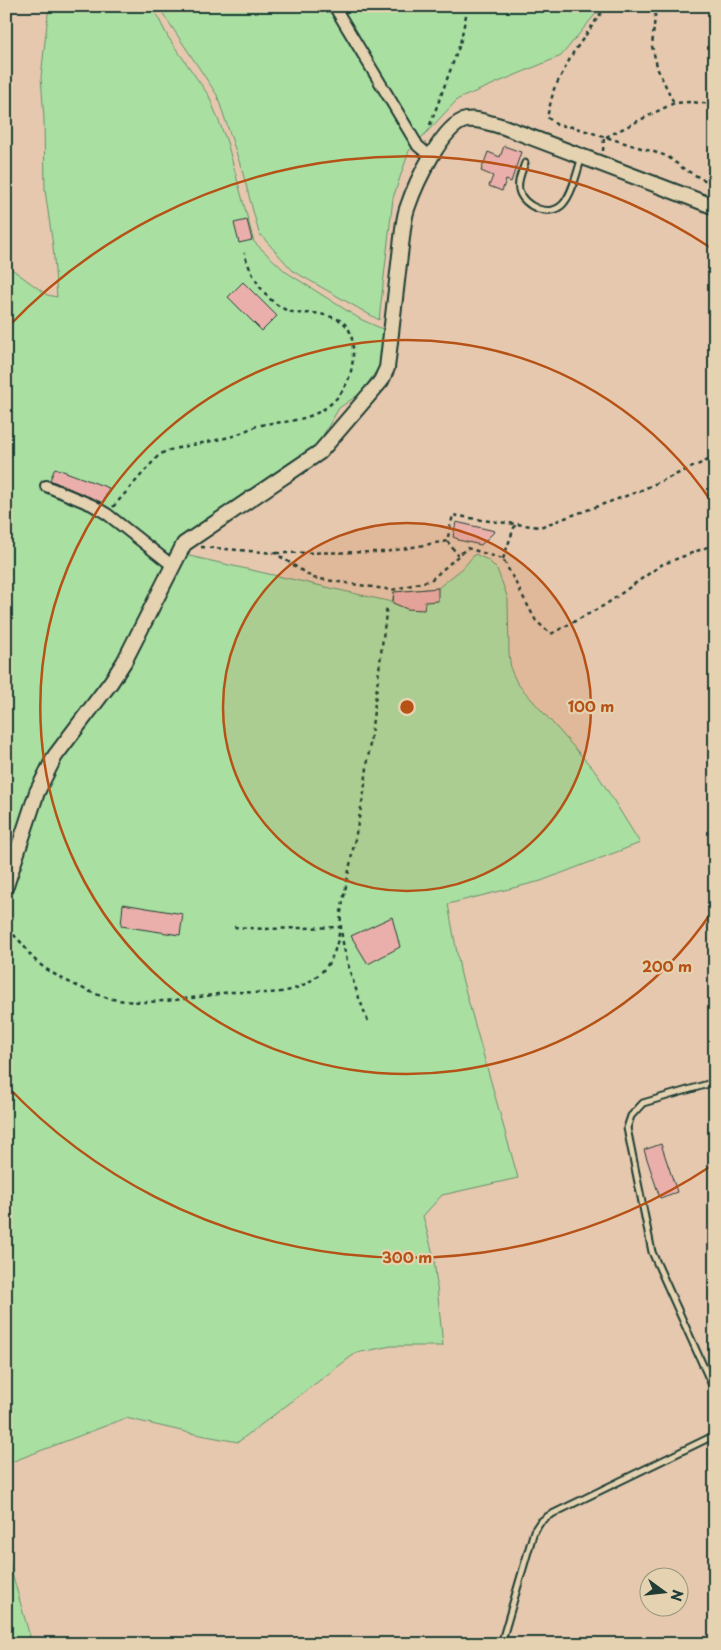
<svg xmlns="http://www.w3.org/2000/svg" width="721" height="1650" font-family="'Playpen Sans',sans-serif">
<rect width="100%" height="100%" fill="#e6c8ae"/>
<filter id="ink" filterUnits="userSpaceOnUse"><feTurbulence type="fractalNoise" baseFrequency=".02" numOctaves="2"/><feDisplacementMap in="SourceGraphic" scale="10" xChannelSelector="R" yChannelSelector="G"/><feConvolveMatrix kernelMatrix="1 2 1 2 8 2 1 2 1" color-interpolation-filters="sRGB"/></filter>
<g filter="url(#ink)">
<path fill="#aadfa2" stroke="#648e6b" d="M49 6H152L168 37 209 96 227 142 254 242 286 272 360 319 387 331 381 364 361 393 339 408 315 449 225 511 189 532 173 554 168 553 162 563 165 566 156 582 158 585 111 675 88 707 11 857 6 856V265L47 295 57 297 53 246 45 190 44 119 41 77Z
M158 6H602L561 56 458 99 409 151 393 198 379 320 293 271 259 233 242 170 217 95Z
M475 554 488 560 497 569 506 593 508 600 509 653 511 670 517 683 596 772 640 843 541 881 448 904 461 975 518 1178 442 1195 423 1216 434 1258 443 1346H391L356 1353 238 1442 190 1433 126 1418 6 1464V912L39 810 57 767 108 696 185 555 392 602 394 592 438 588 463 568Z
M6 1552 32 1644H6Z"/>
<path fill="#ebafab" stroke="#1f3d34" d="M504 146 521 152 511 182 506 180 502 191 489 186 493 176 481 171 488 152 500 157Z
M247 220 252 240 239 243 234 223Z
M243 282 277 316 262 331 228 297Z
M55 468 109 488 103 503 50 480Z
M456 522 495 531 481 545 458 540V539L453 537Z
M438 588V601L425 602 424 610 407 609 393 603 394 592Z
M123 904 183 914 180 935 121 926Z
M392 917 400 947 368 964 351 936Z
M661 1144 677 1192 660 1198 644 1150Z"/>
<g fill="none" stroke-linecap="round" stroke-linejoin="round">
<g stroke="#1f3d34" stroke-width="9">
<path id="lane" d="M525 163C522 171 517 181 519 190 523 207 550 218 563 204 573 193 577 171 582 157
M715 1082 643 1103 631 1116 627 1128 652 1252 715 1392
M501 1644 534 1531 540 1522 548 1516 715 1435"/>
</g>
<g stroke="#1f3d34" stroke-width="14">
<path id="street" d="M334 6 418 146 431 157
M46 486 92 505 107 514 173 566"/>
</g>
<g stroke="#1f3d34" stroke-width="18">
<path id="secondary" d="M6 886 37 792 55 756 111 682 124 662 184 544 320 452 381 381 387 368 403 229C404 221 405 213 408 206 415 185 443 124 466 120 478 118 492 124 504 127L715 207"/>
</g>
<path stroke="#1f3d34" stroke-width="2.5" stroke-dasharray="4 4" stroke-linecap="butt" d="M606 6 573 53 554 89 547 117 557 125 573 127 667 156 684 169 704 180 715 176
M656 6 652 46 658 70 674 103
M430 125 460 44 468 6
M606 137 674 103 690 102 715 104
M603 151 604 137
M113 507 158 456 166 451C188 445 211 442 233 436 243 433 251 427 261 425 273 422 284 423 295 420 329 414 352 390 353 356 353 343 353 329 341 321 334 317 320 313 312 313 307 313 302 314 297 313 269 309 252 278 244 253
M447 541 458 555
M201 547 275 553 313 578 392 590 431 580 467 548 503 559 536 621 551 634 605 605 661 565 715 544
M276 553 385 552 447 541 453 515 482 520 540 527 637 492 715 457
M503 559 515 525
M6 931C20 936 25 950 35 960 50 974 72 984 91 992 127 1008 168 1001 206 996 215 995 224 992 233 992 263 992 286 998 313 979 332 966 337 948 340 927L264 929 234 927
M368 1021C356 991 338 944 341 912L364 792 387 605"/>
<use href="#lane" stroke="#e4d2b0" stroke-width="5"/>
<use href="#street" stroke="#e4d2b0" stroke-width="10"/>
<use href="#secondary" stroke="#e4d2b0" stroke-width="14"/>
</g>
</g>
<circle cx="407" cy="707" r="184" fill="#b65216" fill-opacity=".12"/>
<g fill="none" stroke="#b65216" stroke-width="2.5">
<circle cx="407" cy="707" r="184"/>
<path d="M713 910A367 367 0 1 1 713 504"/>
<path d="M711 1166A551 551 0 0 1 7 1086M7 328A551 551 0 0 1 711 248"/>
</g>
<circle cx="407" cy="707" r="8" fill="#b65216" stroke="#e4d2b0" stroke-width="2.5"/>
<g font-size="15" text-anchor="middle" font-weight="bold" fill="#b65216" stroke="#e4d2b0" stroke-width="4.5" stroke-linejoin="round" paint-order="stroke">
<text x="591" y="712">100 m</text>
<text x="667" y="972">200 m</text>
<text x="407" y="1263">300 m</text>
</g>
<rect width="721" height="1650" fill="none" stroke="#e4d2b0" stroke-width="25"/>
<rect x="12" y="12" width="696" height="1625" fill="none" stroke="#1f3d34" stroke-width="2" filter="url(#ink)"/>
<g transform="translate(664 1592) rotate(105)"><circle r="24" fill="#e4d2b0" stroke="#95967e"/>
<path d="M0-4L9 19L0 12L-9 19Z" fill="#1f3d34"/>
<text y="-8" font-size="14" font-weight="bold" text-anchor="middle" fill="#1f3d34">N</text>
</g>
</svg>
